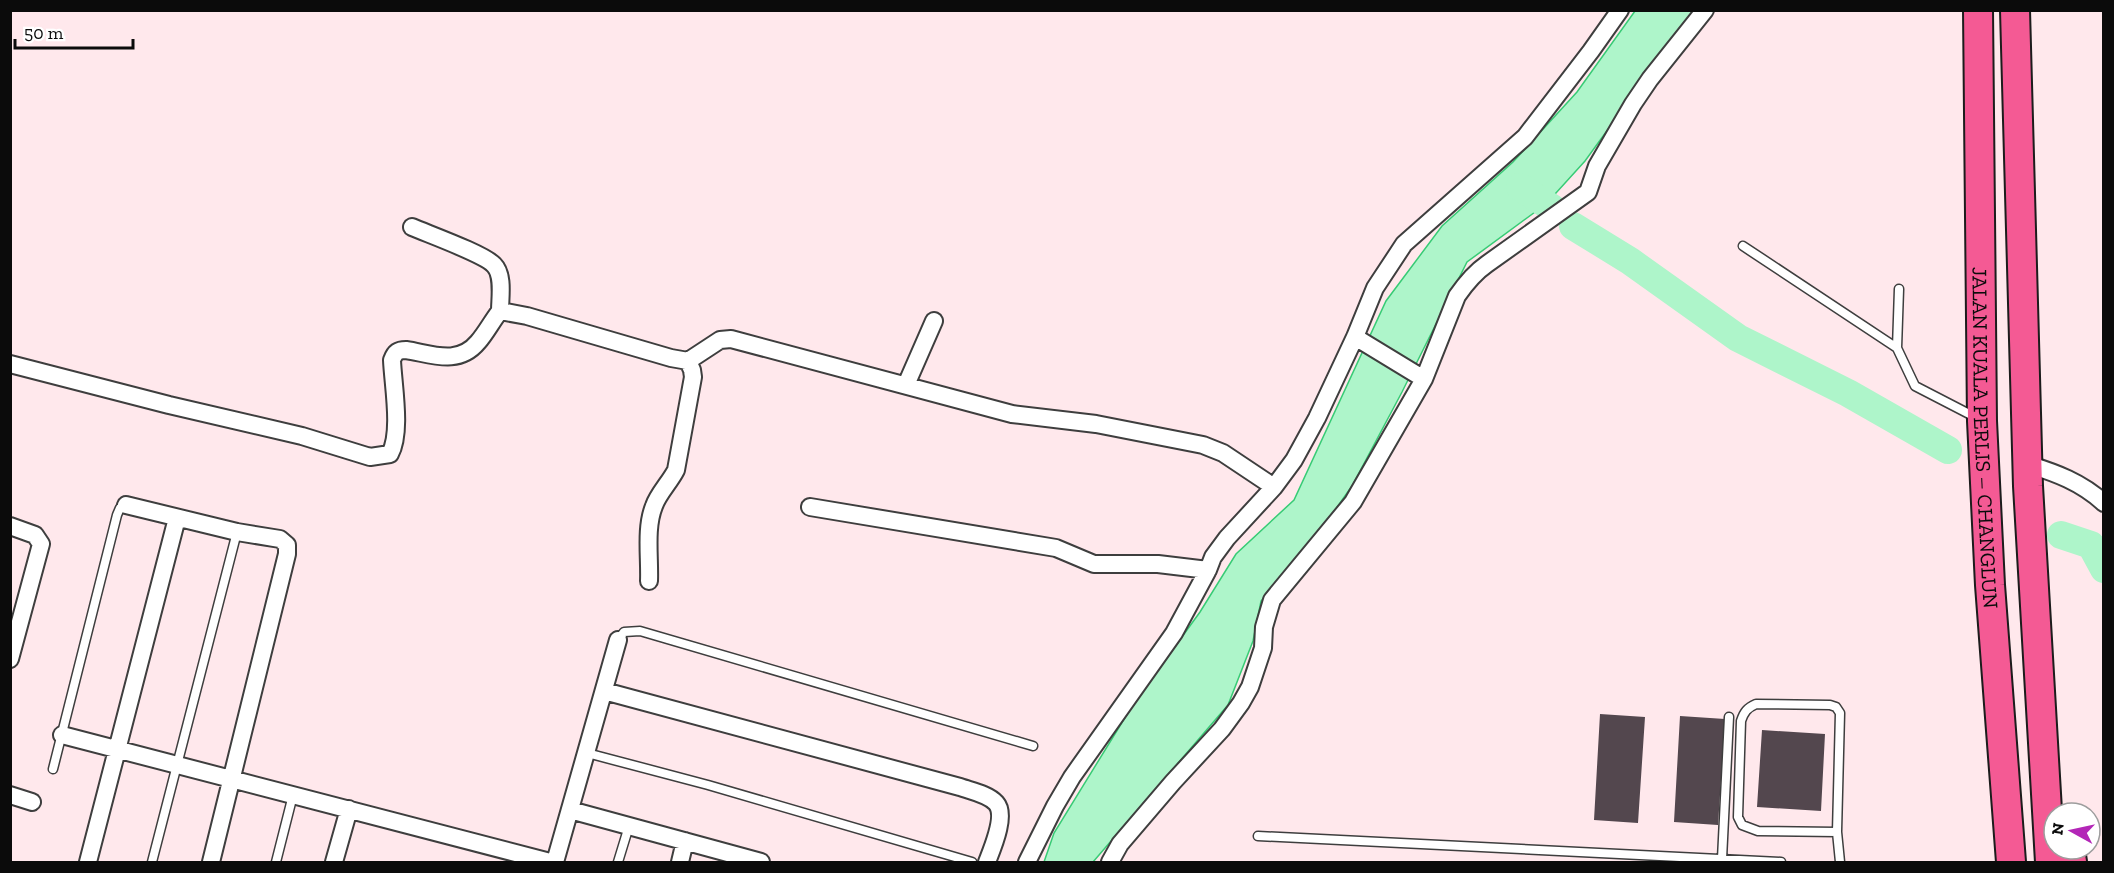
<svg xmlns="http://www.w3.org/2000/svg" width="2114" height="873" font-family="'Zilla Slab',serif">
<rect width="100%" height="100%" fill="#ffe8ec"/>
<path fill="#aef5ca" stroke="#37cb75" stroke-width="1.5" d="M1635 11H1694L1585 161 1546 204 1467 262 1402 392 1352 486 1306 551 1261 601 1253 641 1228 705 1093 862H1044L1054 833 1134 703 1200 612 1236 554 1294 500 1386 301 1442 226 1513 162 1577 92Z"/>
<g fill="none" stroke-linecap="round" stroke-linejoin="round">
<path stroke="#aef5ca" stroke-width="28" d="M1520 187 1552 208
M1573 226 1630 261 1738 338 1848 393 1948 450
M2061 535 2091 545 2104 569"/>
</g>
<path fill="#53474e" d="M1600 714 1645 717 1638 823 1594 820Z
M1680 716 1725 719 1718 825 1674 822Z
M1762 730 1825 734 1821 811 1757 807Z"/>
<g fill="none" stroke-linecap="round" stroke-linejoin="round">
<g stroke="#3e3e3e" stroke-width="11">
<path id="service" d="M1743 246 1897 348
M1899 289 1897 348 1915 386 1977 418
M618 640 624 632 640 631 1033 746
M587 753 708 785 972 862
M53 769 117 515 120 508 126 505
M1837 832 1758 831 1742 825 1738 817 1741 721C1744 712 1747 708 1756 704L1830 705 1836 707 1840 713 1837 832 1840 862
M1258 836 1781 862
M1722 859 1729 717
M152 862 237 532
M276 862 293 795
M618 862 629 826"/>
</g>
<g stroke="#3e3e3e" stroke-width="20">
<path id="minor" d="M412 227C428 234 484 254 494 265 504 275 500 298 500 311
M1355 337 1424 379
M10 364 169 405 302 436 370 457 390 454C402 432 393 385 392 360 395 352 398 350 406 350 432 354 458 366 478 342 486 333 492 321 500 311L527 316 671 358 688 361 720 340 731 339 1012 414 1096 424 1203 445 1223 453 1274 487
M906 385 934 321
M2027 464C2056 473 2081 482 2104 503
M126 505 237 532 280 539 287 545V554L211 862
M810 507 1056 548 1094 564H1158L1208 570
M10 526 35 535 41 544 10 659
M649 581C650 558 645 528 654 506 658 494 670 482 676 470L693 377 692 370 688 361
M604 691 960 787C971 791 988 794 996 803 1007 815 992 849 987 862
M62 735 550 862
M10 795 32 802
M570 810 761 862
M88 862 177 518
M334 862 349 809
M555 862 618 640
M680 862 685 841
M1027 862 1055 806 1072 777 1174 633 1208 570 1213 557 1227 538 1274 487 1294 460 1317 418 1355 337 1375 288 1404 244 1525 137 1591 51 1620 10
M1110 862 1120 844 1173 782 1222 729 1241 703 1250 687 1263 648 1264 627 1272 600 1353 502 1424 379 1457 296C1466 283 1474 273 1487 264L1588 192 1597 166 1633 104 1650 79 1705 10"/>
</g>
<g stroke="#1c1c1c" stroke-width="32">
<g id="trunk">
<path id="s1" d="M1978 10 1982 421 1990 585 2011 862"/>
<path d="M2015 10 2028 486 2050 862"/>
<path d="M2070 849 2072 862"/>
</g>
</g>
<use href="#service" stroke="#fff" stroke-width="8"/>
<use href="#minor" stroke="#fff" stroke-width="16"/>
<use href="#trunk" stroke="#f45a94" stroke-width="28"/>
</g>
<g text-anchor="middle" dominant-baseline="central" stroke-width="6" stroke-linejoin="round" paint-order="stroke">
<g font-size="21" fill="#0b0b0b" stroke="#fff">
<text stroke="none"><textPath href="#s1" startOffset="428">JALAN KUALA PERLIS – CHANGLUN</textPath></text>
</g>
</g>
<rect width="2114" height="873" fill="none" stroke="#0b0b0b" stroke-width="24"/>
<g transform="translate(2072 831) rotate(278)"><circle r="28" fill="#ffffff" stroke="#9d9d9d" stroke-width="1.5"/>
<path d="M0-4.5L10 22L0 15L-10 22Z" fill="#b326b7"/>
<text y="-9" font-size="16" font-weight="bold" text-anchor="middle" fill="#0b0b0b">N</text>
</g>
<path d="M15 39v9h118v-9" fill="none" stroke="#0b0b0b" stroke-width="3"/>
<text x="24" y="39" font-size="18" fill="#0b0b0b" stroke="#ffffff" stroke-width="4.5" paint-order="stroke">50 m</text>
</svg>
